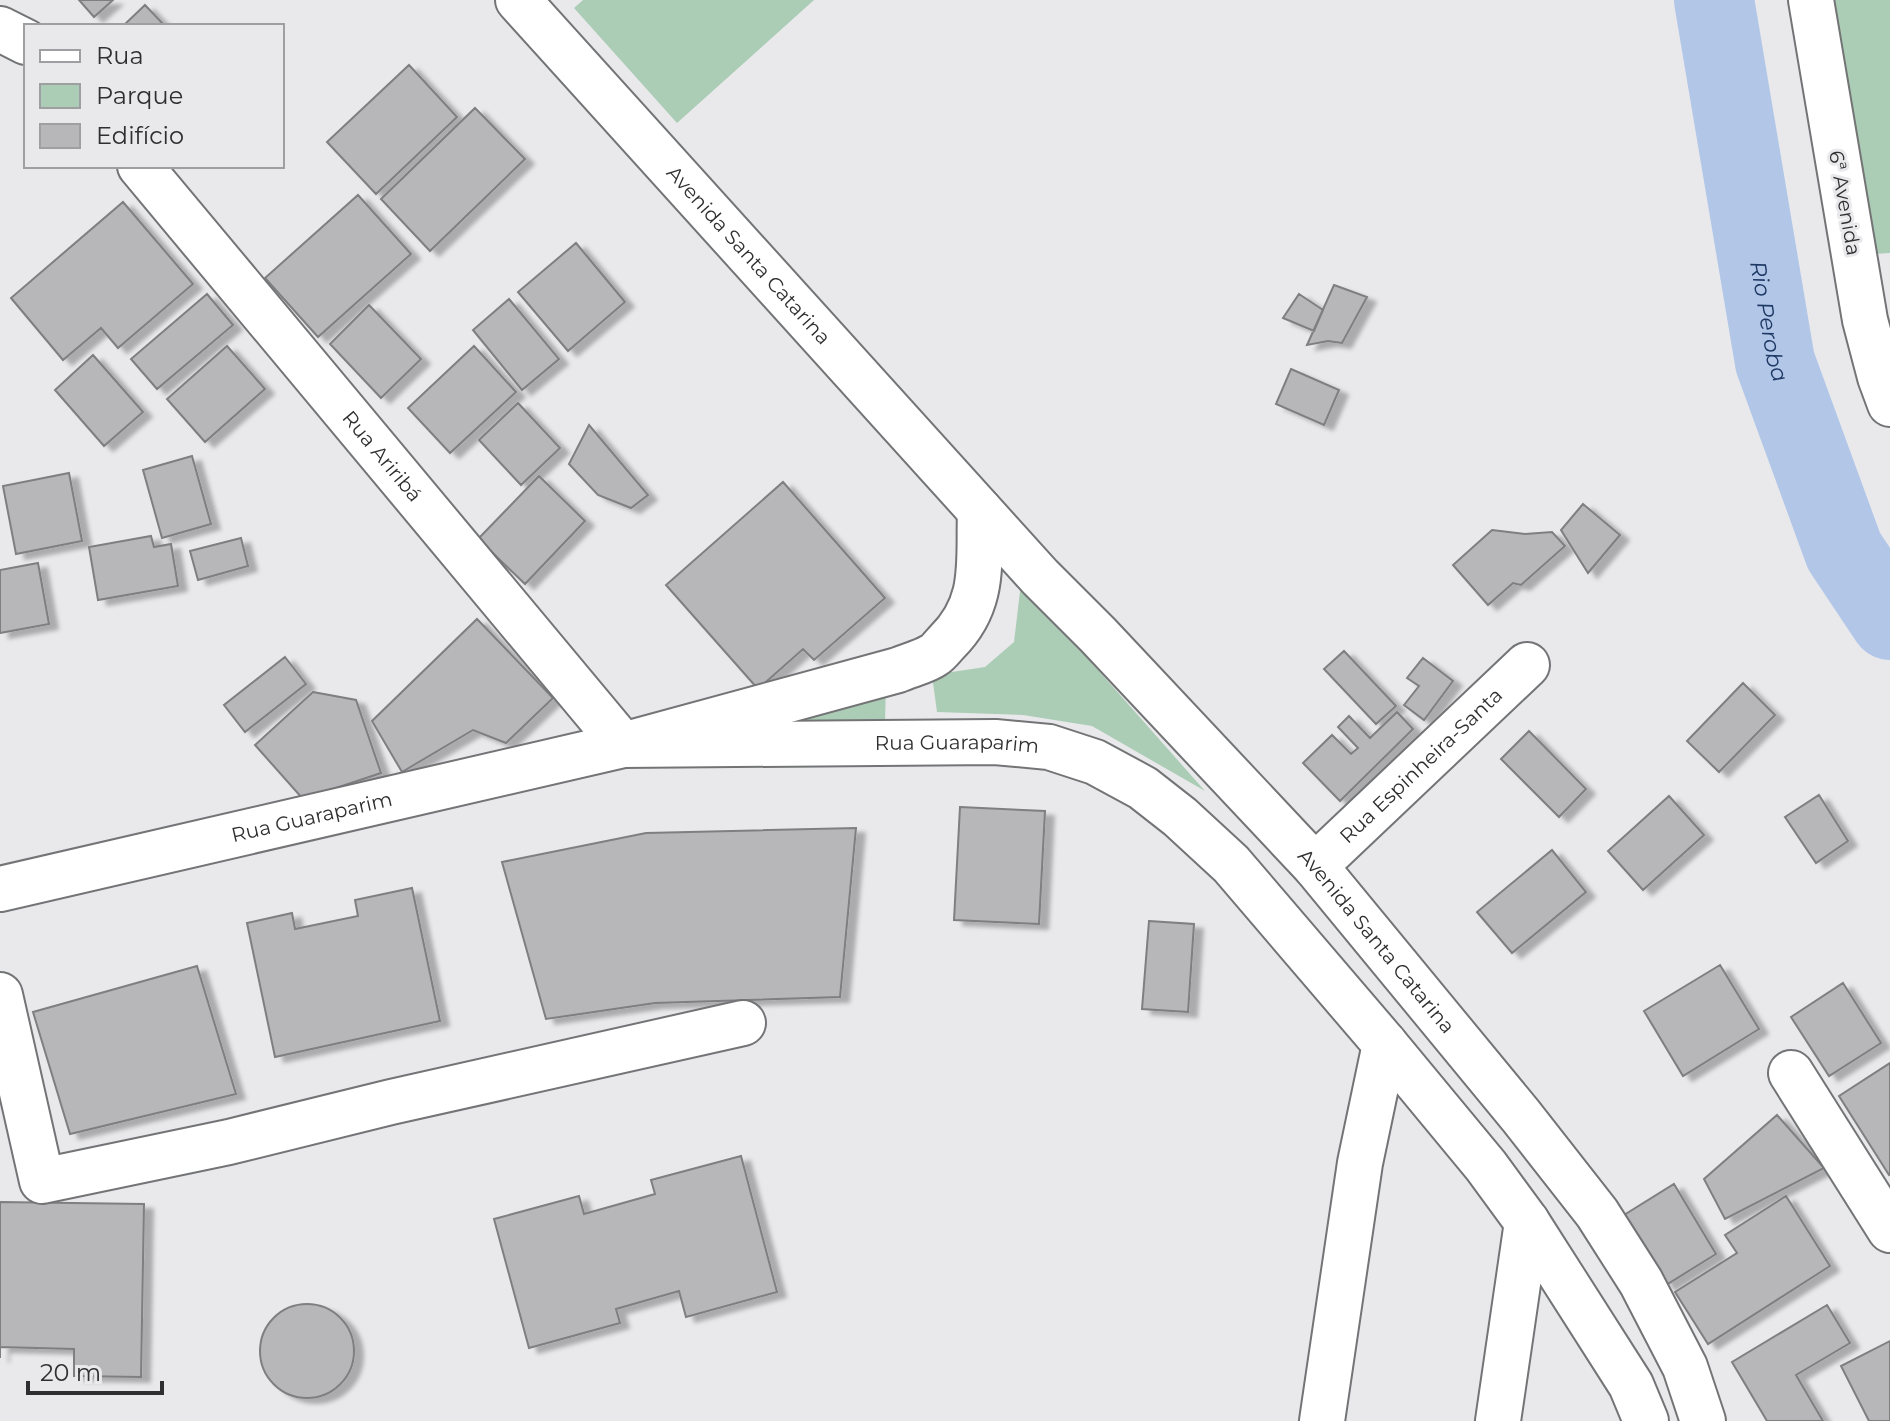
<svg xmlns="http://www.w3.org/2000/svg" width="1890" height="1421" font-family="Montserrat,sans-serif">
<defs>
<filter id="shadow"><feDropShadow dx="9" dy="5" stdDeviation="2" flood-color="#0004"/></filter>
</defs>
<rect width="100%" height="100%" fill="#e9e9ec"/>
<path fill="#abccb5" d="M583 0H814L677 123 574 8Z
M1833 0H1890V253L1874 254Z
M1021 583 1205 791 1092 726 1023 715 937 712 932 675 985 667 1014 642Z
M886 683 885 723H733Z"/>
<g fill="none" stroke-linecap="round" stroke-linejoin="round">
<path stroke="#b2c7e8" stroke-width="80" id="s1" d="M1714 0 1775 362 1844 551 1890 620"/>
</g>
<path fill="#b7b7ba" stroke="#7f7f82" stroke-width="2" filter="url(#shadow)" d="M79 0H113L94 17Z
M145 5 165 26H123Z
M409 65 457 117 376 194 327 142Z
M475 108 525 159 430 251 381 199Z
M358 195 411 254 318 337 265 278Z
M123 202 193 284 118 348 101 328 63 360 11 298Z
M576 243 625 302 568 351 518 292Z
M1334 285 1367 297 1342 343 1328 341 1307 345Z
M207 294 233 325 157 389 131 359Z
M1299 294 1323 310 1314 331 1283 318Z
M509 299 559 359 522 390 473 330Z
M369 305 421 359 381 398 330 344Z
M227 346 265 389 205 442 167 399Z
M474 346 516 392 450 453 408 408Z
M93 355 143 412 104 446 55 390Z
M1291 369 1339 390 1324 425 1276 404Z
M518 403 560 448 521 485 479 440Z
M589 425 648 495 631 508 598 495 569 464Z
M192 456 211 524 162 538 143 470Z
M69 473 82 541 16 554 3 486Z
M539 476 585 521 525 584 478 539Z
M783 482 885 598 814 660 803 649 758 689 666 585Z
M1583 504 1620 535 1588 573 1561 530Z
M1492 530 1525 534 1552 532 1565 546 1521 585 1513 583 1488 605 1453 565Z
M151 536 154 547 171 544 178 586 98 600 89 547Z
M241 538 248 566 198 580 190 551Z
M38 563 49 624 0 633V570Z
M477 619 553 698 506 743 473 730 402 772 372 721Z
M1344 651 1396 706 1376 724 1324 669Z
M285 657 306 684 245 732 224 705Z
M1423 658 1453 681 1424 720 1404 705 1419 686 1407 678Z
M1743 683 1775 715 1719 772 1687 741Z
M313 692 356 700 381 773 303 799 255 745Z
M1397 712 1413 729 1340 801 1303 763 1332 735 1351 754 1358 748 1338 727 1349 716 1370 738Z
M1529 731 1586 789 1559 817 1501 759Z
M1819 795 1848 841 1816 863 1785 817Z
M1669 796 1704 835 1643 890 1608 851Z
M960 807 1045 811 1039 924 954 920Z
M856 828 840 997 655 1003 546 1019 502 862 646 833Z
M1552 850 1586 892 1512 953 1477 912Z
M412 888 440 1021 275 1057 247 923 292 913 295 929 358 916 355 900Z
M1149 921 1194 924 1188 1012 1142 1009Z
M1720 965 1759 1029 1683 1076 1644 1011Z
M197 966 236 1094 70 1134 33 1012Z
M1843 983 1881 1043 1829 1076 1791 1017Z
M1890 1063V1174L1889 1175 1839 1096Z
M1777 1115 1824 1168 1725 1219 1704 1179Z
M741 1156 777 1292 686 1317 679 1291 616 1309 620 1323 529 1348 494 1219 579 1196 584 1214 655 1194 651 1180Z
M1674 1184 1716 1254 1666 1285 1624 1215Z
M1786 1196 1830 1266 1708 1344 1675 1292 1737 1253 1725 1235Z
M0 1202 144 1204 141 1377 74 1376V1349L0 1347V1358Z
M260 1351a47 47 0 1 1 94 0a47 47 0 1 1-94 0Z
M1827 1305 1850 1343 1796 1375 1823 1421H1767L1732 1362Z
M1890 1341V1421H1869L1841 1366Z"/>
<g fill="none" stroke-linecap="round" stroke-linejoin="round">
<g stroke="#737476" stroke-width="48">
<g id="minor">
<path d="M1811 0 1865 320 1880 377 1890 404"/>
<path d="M0 29 26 42"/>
<path id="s2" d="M140 166 623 745"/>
<path id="s3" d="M1315 866 1527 665"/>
<path d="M0 995 42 1181 229 1142 391 1102 743 1023"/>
<path d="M1791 1073 1890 1230"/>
<path d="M1322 1421 1360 1163 1385 1044"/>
<path d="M1498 1421 1527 1222"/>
</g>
</g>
<g stroke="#737476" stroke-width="48">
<g id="major">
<path id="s4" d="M518 0 1040 577 1098 635 1315 866 1521 1116 1597 1213 1641 1282 1685 1367 1703 1421"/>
<path id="s5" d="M623 745 995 742 1049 747 1095 762 1143 788 1180 817 1231 864 1385 1044 1486 1166 1527 1222 1631 1385 1646 1421"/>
<path id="s6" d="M0 889 623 745 898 670C909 665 924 662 934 655 939 652 943 646 947 642 987 602 978 561 980 511"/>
</g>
</g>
<use href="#minor" stroke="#fff" stroke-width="44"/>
<use href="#major" stroke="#fff" stroke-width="44"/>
</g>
<g text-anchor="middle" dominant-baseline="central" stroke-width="6" stroke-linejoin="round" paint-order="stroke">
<g font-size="20" fill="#2f2f31" stroke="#e9e9ec">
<text transform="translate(1845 203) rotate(80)">6ª Avenida</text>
<text stroke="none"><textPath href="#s4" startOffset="344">Avenida Santa Catarina</textPath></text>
<text stroke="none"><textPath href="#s2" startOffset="378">Rua Ariribá</textPath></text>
<text stroke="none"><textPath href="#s5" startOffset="334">Rua Guaraparim</textPath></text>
<text stroke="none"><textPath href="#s3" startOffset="146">Rua Espinheira-Santa</textPath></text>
<text stroke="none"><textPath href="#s6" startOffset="320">Rua Guaraparim</textPath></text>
<text stroke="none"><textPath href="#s4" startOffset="1274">Avenida Santa Catarina</textPath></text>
</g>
<g font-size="22" font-style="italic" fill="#1e3964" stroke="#e9e9ec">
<text stroke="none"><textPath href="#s1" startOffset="326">Rio Peroba</textPath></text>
</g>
</g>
<rect x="24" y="24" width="260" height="144" fill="#e9e9ec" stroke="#9f9fa1" stroke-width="2"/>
<rect x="40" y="50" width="40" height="12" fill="#ffffff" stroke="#9f9fa1" stroke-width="2"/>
<text x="96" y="64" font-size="24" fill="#2f2f31">Rua</text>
<rect x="40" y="84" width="40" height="24" fill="#abccb5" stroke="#9f9fa1" stroke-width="2"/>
<text x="96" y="104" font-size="24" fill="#2f2f31">Parque</text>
<rect x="40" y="124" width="40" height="24" fill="#b7b7ba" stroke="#9f9fa1" stroke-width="2"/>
<text x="96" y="144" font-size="24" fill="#2f2f31">Edifício</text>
<path d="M28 1381v12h134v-12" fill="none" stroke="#2f2f31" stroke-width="4"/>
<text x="40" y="1381" font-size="24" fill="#2f2f31" stroke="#e9e9ec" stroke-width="6" paint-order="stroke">20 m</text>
</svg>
